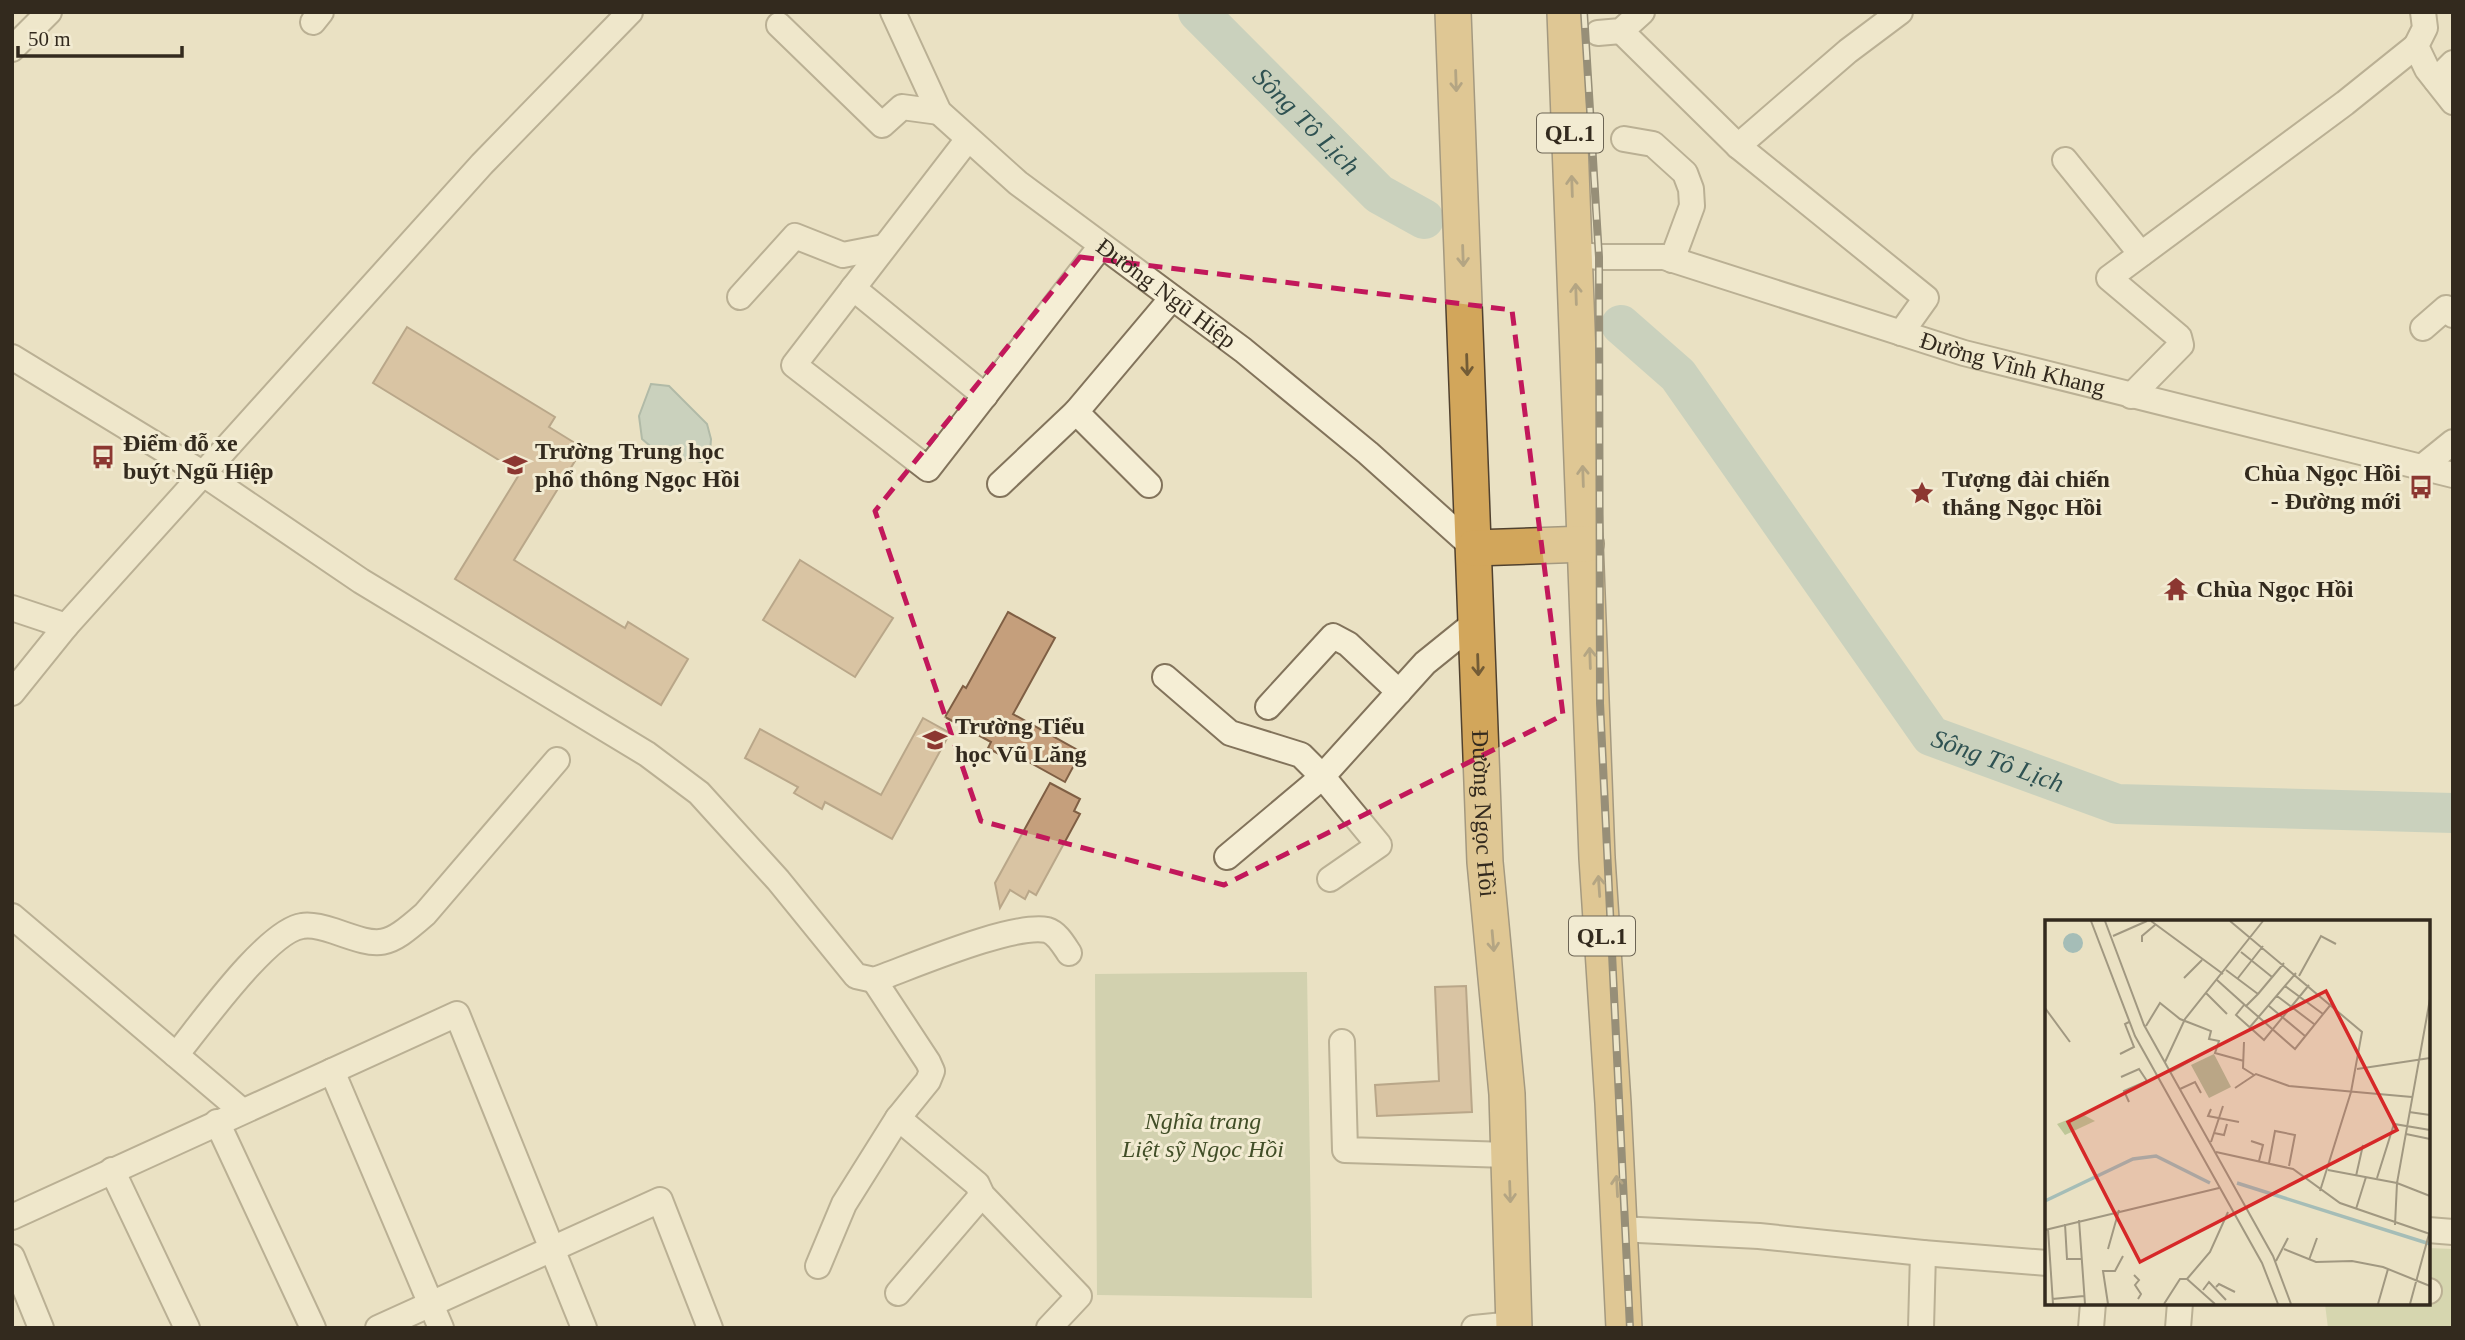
<svg xmlns="http://www.w3.org/2000/svg" width="2465" height="1340" font-family="'Times New Roman',serif">
<rect width="100%" height="100%" fill="#eae1c3"/>
<path fill="#bec798" d="M2428 1248 2453 1249V1328H2328L2325 1304 2323 1303H2428Z"/>
<path fill="#b5bc97" d="M1307 972 1312 1298 1097 1295 1095 974Z"/>
<path fill="#a5bdb7" stroke="#6d8a85" stroke-width="2" d="M651 384 669 386 707 424 711 439 710 453 704 462 662 456 642 439 639 416Z"/>
<g fill="none" stroke-linecap="round" stroke-linejoin="round">
<g stroke="#a5bdb7" stroke-width="40">
<path id="s1" d="M1198 12 1379 194 1424 219"/>
<path id="s2" d="M1621 325 1678 375 1931 736 2117 804 2453 813"/>
</g>
</g>
<path fill="#c59f7c" stroke="#7f5f44" stroke-width="2" d="M407 327 555 417 549 427 583 448 514 560 625 628 628 622 688 659 661 705 455 579 520 473 373 383Z
M800 560 893 618 855 677 763 620Z
M1008 612 1055 638 1013 714 1081 752 1065 782 1011 752 1008 759 988 748 991 742 945 717 963 686 966 688Z
M923 718 950 733 892 839 825 802 822 809 794 793 798 787 745 758 760 729 881 795Z
M1050 783 1080 799 1074 811 1080 814 1036 895 1029 891 1025 899 1010 890 1000 908 995 883Z
M1466 986 1472 1112 1377 1116 1375 1085 1439 1081 1435 987Z"/>
<g fill="none" stroke-linecap="round" stroke-linejoin="round">
<g stroke="#82735b" stroke-width="28">
<g id="minor">
<path id="s3" d="M893 12 939 112 1018 183 1243 350 1368 453 1474 548"/>
<path d="M2423 12 2425 28 2416 46 2427 69 2453 102"/>
<path d="M313 22 321 12"/>
<path d="M779 25 882 125 902 107 939 112"/>
<path d="M1621 31 1738 146 1926 298 1901 333"/>
<path d="M1598 33 1621 31 1642 12"/>
<path d="M12 49 49 12"/>
<path d="M2436 80 2453 63"/>
<path d="M968 139 794 365 928 469 1101 246"/>
<path d="M1624 139 1653 144 1685 173 1691 189 1692 206 1672 260"/>
<path d="M1738 146 1848 51 1900 12"/>
<path d="M2065 160 2141 254"/>
<path id="s4" d="M1574 254 1599 257H1664L1964 353 2453 475"/>
<path d="M853 288 985 396"/>
<path d="M740 297 795 236 843 255 884 247"/>
<path d="M2423 328 2446 308 2453 315"/>
<path d="M12 357 202 473 361 581 647 754 699 793 778 880 856 976 874 980C911 967 1012 923 1047 930 1057 933 1063 944 1069 953"/>
<path d="M2131 396 2181 345 2179 337 2109 278 2345 103 2416 46"/>
<path d="M2422 467 2453 442"/>
<path d="M1000 484 1076 412"/>
<path d="M1149 485 1076 412 1172 298"/>
<path d="M12 608 66 626"/>
<path d="M1165 677 1230 733 1301 755 1322 776 1379 845 1330 879"/>
<path d="M12 693 66 626 482 164 630 12"/>
<path d="M1268 707 1333 636 1348 644 1399 692"/>
<path d="M1227 857 1321 778 1425 663 1477 621"/>
<path d="M12 916 242 1111"/>
<path d="M1342 1042 1345 1150 1508 1155"/>
<path d="M176 1055C200 1026 267 931 302 926 312 924 325 928 334 931 382 948 386 948 425 914L557 760"/>
<path d="M332 1071 441 1328"/>
<path d="M898 1118 977 1184 982 1195 1079 1296 1049 1328"/>
<path d="M217 1122 313 1328"/>
<path d="M112 1170 187 1328"/>
<path d="M12 1217 457 1014 584 1328"/>
<path d="M1619 1229 1759 1236 1923 1253 2047 1263"/>
<path d="M2428 1230 2453 1232"/>
<path d="M12 1257 41 1328"/>
<path d="M818 1266 844 1204 898 1118 928 1081 932 1071 928 1062 874 980"/>
<path d="M2428 1291H2429"/>
<path d="M898 1293 982 1195"/>
<path d="M378 1328 660 1200 710 1328"/>
<path d="M1474 1328 1514 1324"/>
<path d="M1921 1328 1923 1253"/>
<path d="M2091 1328 2093 1303"/>
<path d="M2178 1328 2180 1303"/>
</g>
</g>
<g stroke="#50412f" stroke-width="38">
<g id="highway">
<path id="s5" d="M1453 12 1485 862 1507 1094 1514 1328"/>
<path d="M1565 12 1597 858 1613 1103 1624 1328"/>
<path d="M1474 548 1586 544"/>
</g>
</g>
<use href="#minor" stroke="#f5eed5" stroke-width="24"/>
<use href="#highway" stroke="#d2a65b" stroke-width="35"/>
<g stroke="#332a1e" stroke-width="8">
<path id="rail" d="M1584 12 1599 257 1600 703 1630 1328"/>
</g>
<use href="#rail" stroke="#f2ebd2" stroke-width="5" stroke-dasharray="16" stroke-linecap="butt"/>
</g>
<defs><path id="oneway-shaft" d="M-6 0H5M1.5-3L5.5 0L1.5 3" fill="none" stroke-width="1.6" stroke-linecap="round" stroke-linejoin="round" transform="scale(1.75)"/></defs>
<g stroke="#735c36">
<use href="#oneway-shaft" transform="translate(1456 81) rotate(88)"/>
<use href="#oneway-shaft" transform="translate(1572 186) rotate(-92)"/>
<use href="#oneway-shaft" transform="translate(1463 256) rotate(88)"/>
<use href="#oneway-shaft" transform="translate(1576 294) rotate(-92)"/>
<use href="#oneway-shaft" transform="translate(1467 365) rotate(88)"/>
<use href="#oneway-shaft" transform="translate(1583 476) rotate(-92)"/>
<use href="#oneway-shaft" transform="translate(1590 658) rotate(-92)"/>
<use href="#oneway-shaft" transform="translate(1478 665) rotate(88)"/>
<use href="#oneway-shaft" transform="translate(1599 886) rotate(-94)"/>
<use href="#oneway-shaft" transform="translate(1493 941) rotate(85)"/>
<use href="#oneway-shaft" transform="translate(1617 1186) rotate(-93)"/>
<use href="#oneway-shaft" transform="translate(1510 1192) rotate(88)"/>
</g>
<path d="M0 0H2465V1340H0ZM1080 257 1512 310 1563 715 1224 885 981 821 875 511Z" fill="#eae1c3" fill-opacity=".55" fill-rule="evenodd"/>
<path fill="none" stroke="#c2185b" stroke-width="5" stroke-dasharray="14 9" stroke-linejoin="round" d="M1080 257 1512 310 1563 715 1224 885 981 821 875 511Z"/>
<defs>
<g id="bus-bare" transform="scale(1.89)"><path d="M-5-6H5V4H4V6H2V4H-2V6H-4V4H-5ZM-3.5-4V0h7V-4ZM-3.5 1.2v1.5H-2V1.2ZM2 1.2v1.5H3.5V1.2Z" fill="#8c3731" stroke="#f2ebd2" stroke-width="2.5" paint-order="stroke"/></g>
<g id="school-bare" transform="scale(1.89)"><path d="M0-5L7-2L0 1L-7-2ZM-4 1L0 2.5L4 1V4Q0 6-4 4Z" fill="#8c3731" stroke="#f2ebd2" stroke-width="2.5" paint-order="stroke"/></g>
<g id="sight-bare" transform="scale(1.89)"><path d="M0-6L1.8-2.2L6-1.7L2.9 1.2L3.7 5.4L0 3.3L-3.7 5.4L-2.9 1.2L-6-1.7L-1.8-2.2Z" fill="#8c3731" stroke="#f2ebd2" stroke-width="2.5" paint-order="stroke"/></g>
<g id="temple-bare" transform="scale(1.89)"><path d="M0-6L5-2H3V0L6.5 2.5H4V6H1.5V3h-3V6H-4V2.5H-6.5L-3 0V-2H-5Z" fill="#8c3731" stroke="#f2ebd2" stroke-width="2.5" paint-order="stroke"/></g>
</defs>
<g fill-rule="evenodd">
<use href="#bus-bare" x="103" y="457"/>
<use href="#school-bare" x="515" y="465"/>
<use href="#bus-bare" x="2421" y="487"/>
<use href="#sight-bare" x="1922" y="493"/>
<use href="#temple-bare" x="2176" y="589"/>
<use href="#school-bare" x="935" y="740"/>
</g>
<g text-anchor="middle" dominant-baseline="central" stroke-width="6" stroke-linejoin="round" paint-order="stroke">
<g fill="#f2ebd2" stroke="#6c6454" stroke-width="2">
<rect x="1537" y="113.5" width="66" height="39" rx="5"/>
<rect x="1569" y="916.5" width="66" height="39" rx="5"/>
</g>
<g font-size="23" font-weight="bold" fill="#332a1e">
<text x="1570" y="133">QL.1</text>
<text x="1602" y="936">QL.1</text>
</g>
<g font-size="24" fill="#332a1e" stroke="#f2ebd2">
<text stroke="none"><textPath href="#s3" startOffset="401">Đường Ngũ Hiệp</textPath></text>
<text stroke="none"><textPath href="#s4" startOffset="455">Đường Vĩnh Khang</textPath></text>
<text stroke="none"><textPath href="#s5" startOffset="802">Đường Ngọc Hồi</textPath></text>
</g>
<g font-size="24" font-weight="bold" fill="#332a1e" stroke="#f2ebd2" text-anchor="start">
<text x="123" y="443">Điểm đỗ xe<tspan x="123" dy="28">buýt Ngũ Hiệp</tspan></text>
<text x="535" y="451">Trường Trung học<tspan x="535" dy="28">phổ thông Ngọc Hồi</tspan></text>
<text x="2401" y="473" text-anchor="end">Chùa Ngọc Hồi<tspan x="2401" dy="28">- Đường mới</tspan></text>
<text x="1942" y="479">Tượng đài chiến<tspan x="1942" dy="28">thắng Ngọc Hồi</tspan></text>
<text x="2196" y="589">Chùa Ngọc Hồi</text>
<text x="955" y="726">Trường Tiểu<tspan x="955" dy="28">học Vũ Lăng</tspan></text>
</g>
<g font-size="24" font-style="italic" fill="#414e27" stroke="#f2ebd2">
<text x="1203" y="1121">Nghĩa trang<tspan x="1203" dy="28">Liệt sỹ Ngọc Hồi</tspan></text>
</g>
<g font-size="26" font-style="italic" fill="#2f5252" stroke="#f2ebd2">
<text stroke="none"><textPath href="#s1" startOffset="154">Sông Tô Lịch</textPath></text>
<text stroke="none"><textPath href="#s2" startOffset="588">Sông Tô Lịch</textPath></text>
</g>
</g>
<g transform="translate(2045 920)">
<rect width="385" height="385" fill="#eae1c3"/>
<path d="M37 194 50 201 20 215 12 204Z" fill="#bec798"/>
<path d="M169 134 186 167 164 178 146 145Z" fill="#b5bc97"/>
<path d="M18 23a10 10 0 1 1 20 0a10 10 0 1 1-20 0Z" fill="#a5bdb7"/>
<path fill="none" stroke="#a5bdb7" stroke-width="3.5" d="M192 263 385 324M0 281 88 239 111 236 165 263"/>
<path fill="none" stroke="#a19881" stroke-width="2" d="M46 1 90 116 217 343 233 384M60 1 99 105 228 336 246 384M106 1 178 54M185 1 317 112 306 172 275 271M68 16 102 1M97 22V16L110 5M196 32 227 57M254 56 276 16 291 24M139 58 157 40M193 58 218 26M172 60 201 86 213 74 181 50M240 66 278 94M161 73 182 94M213 74 239 43M232 76 269 104M199 85 191 95 219 120 264 65M201 86 250 129 287 83M224 86 260 116M0 88 25 122M101 106 115 83 135 99 166 111 164 119 174 121 170 133 199 141M205 107 251 53M199 122 198 148 209 155M75 134 89 127 80 104 84 102M120 142 140 99 218 1M312 149 385 138M125 152 154 136M76 157 94 149 102 161 79 171 84 182M190 168 211 154 244 166 367 177M135 169 150 162 156 173M166 189 163 196 194 202M364 192 385 195M169 213 179 215 182 204M361 214 385 219M206 221 218 225 214 241M166 222 178 186M171 232 248 249 295 283 385 314M224 243 230 211 250 215 244 246M283 250 352 263 385 276M311 256 318 225M332 258 349 204 385 210M311 289 321 257M34 300 40 384M20 304 22 339H37M350 305 352 263 385 79M3 309 8 384M0 310 174 268M63 329 74 290M239 329 271 342 307 341 338 347 385 366M264 340 272 318M231 341 243 318M89 355 94 360 90 365 96 374 93 379M142 359 170 384M171 367 174 364 190 372M158 370 164 362 181 380M7 379 39 376M63 384 58 351H70L78 336M119 384 135 359H142L165 332 183 292M333 384 343 349M365 384 384 314"/>
<path fill="#d62828" fill-opacity="0.15" stroke="#d62828" stroke-width="3.5" d="M281 71 352 210 95 342 23 202Z"/>
<rect width="385" height="385" fill="none" stroke="#332a1e" stroke-width="3.5"/>
</g>
<rect width="2465" height="1340" fill="none" stroke="#332a1e" stroke-width="28"/>
<path d="M18 46v10h164v-10" fill="none" stroke="#332a1e" stroke-width="3.5"/>
<text x="28" y="46" font-size="21" fill="#332a1e" stroke="#f2ebd2" stroke-width="5" paint-order="stroke">50 m</text>
</svg>
